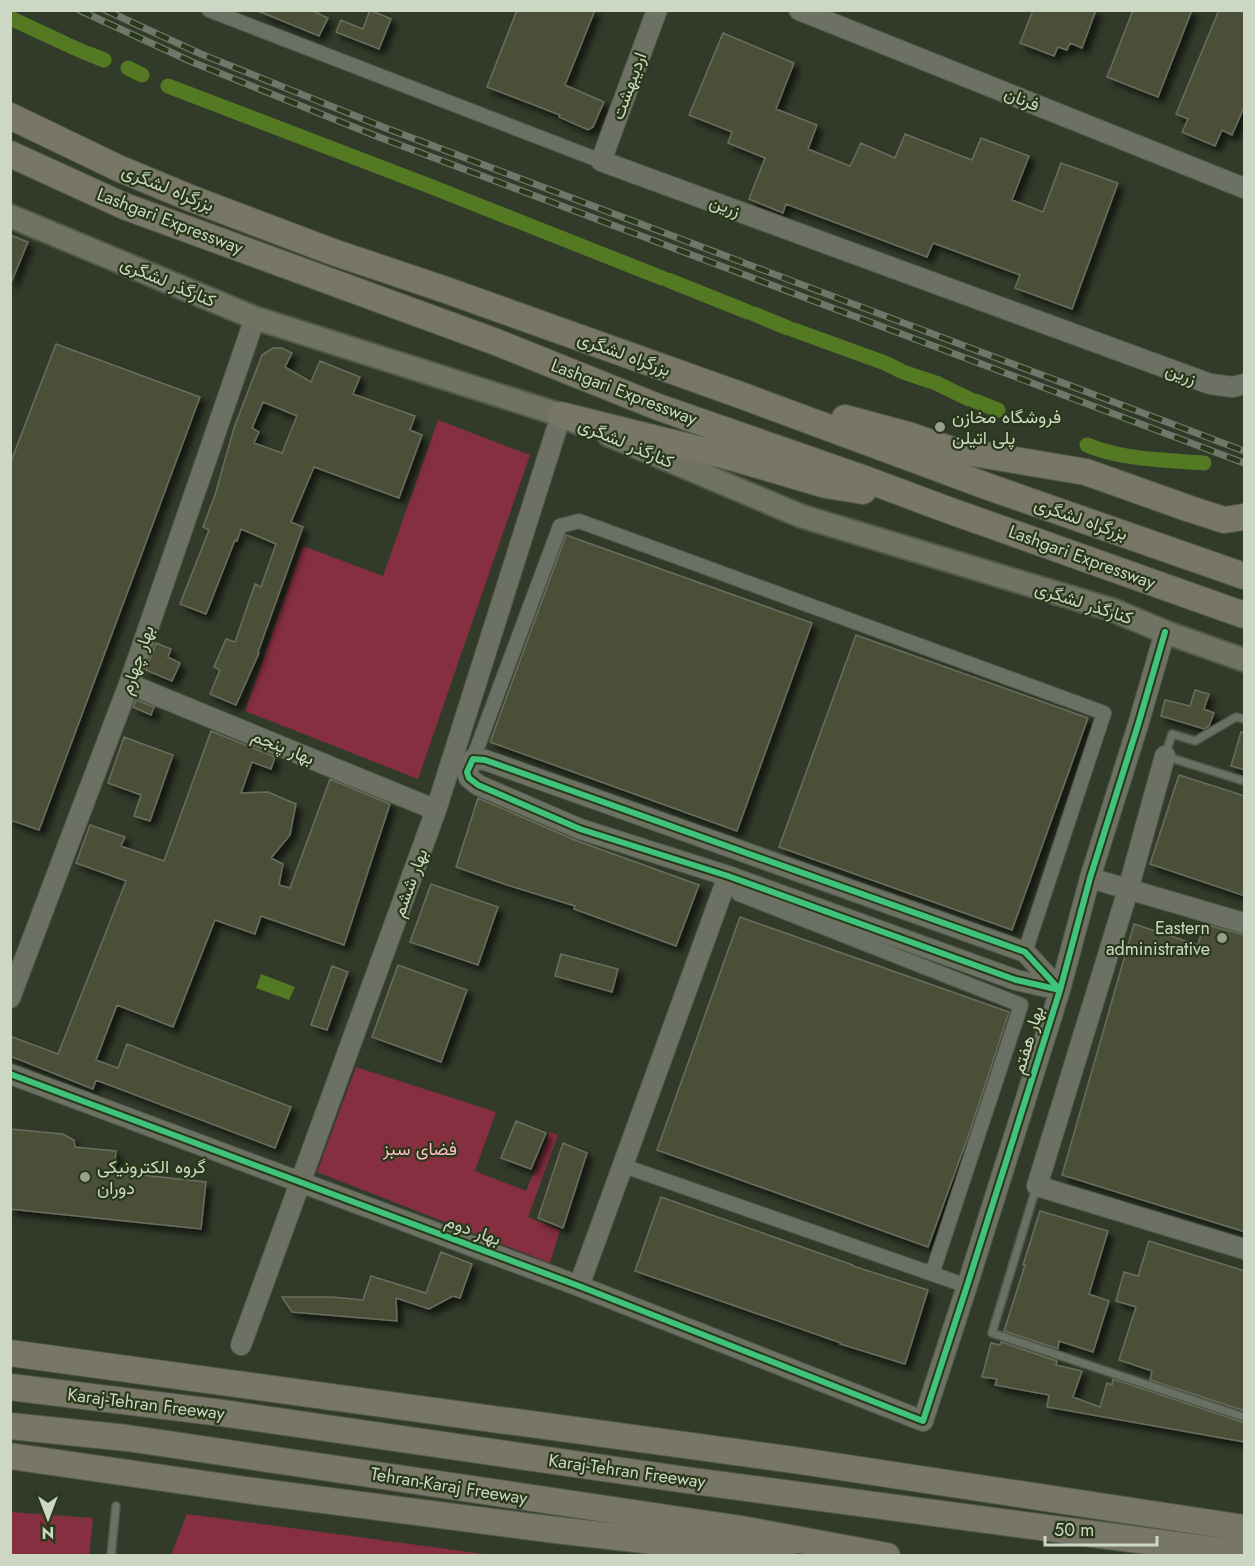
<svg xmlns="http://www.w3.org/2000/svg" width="1255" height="1566" font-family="Jost,Vazirmatn,sans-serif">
<defs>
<filter id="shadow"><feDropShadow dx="5.5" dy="5.5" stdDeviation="3" flood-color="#0009"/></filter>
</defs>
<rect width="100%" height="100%" fill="#323b2a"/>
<path fill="#852f40" d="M438 420 530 455 418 779 245 711 303 546 383 576Z
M356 1067 496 1112 475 1171 526 1191 550 1132 558 1135 528 1217 560 1230 550 1263 317 1172Z
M10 1512 93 1518 89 1555H11Z
M187 1514 492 1555H171Z"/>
<path fill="#537922" d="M261 974 295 987 289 1000 256 988Z"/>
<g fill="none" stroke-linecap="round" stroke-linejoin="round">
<path stroke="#537922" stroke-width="15" d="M10 18 66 44
M70 46 86 53
M89 54 104 60
M128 68 142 75
M168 86 427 185 662 278
M668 280 748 312
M754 314 788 328
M794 330 885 363 901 371
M906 373 936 383 969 399
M975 401 998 410
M1087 445C1123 460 1165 460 1204 463"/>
</g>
<path fill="#4c5039" stroke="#696d5e" stroke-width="1.5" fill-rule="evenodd" filter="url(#shadow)" d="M311 10 328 18 319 36 258 11Z
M370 10 391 19 379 49 336 32 341 20 363 29Z
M517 10H595L565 85 604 102 593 127 588 130 559 117 560 115 487 87Z
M1033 10H1096L1082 48 1070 43 1067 50 1058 47 1054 56 1020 43Z
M1133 10H1192L1158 97 1107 77Z
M1219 10H1245V105L1232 135 1222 130 1215 146 1182 132 1188 119 1176 114Z
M723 33 794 63 776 109 817 125 808 149 850 166 861 143 895 158 905 134 972 160 981 138 1029 156 1012 200 1043 212 1061 163 1118 183 1072 309 1015 288 1020 275 933 243 927 257 786 204 783 213 749 199 765 158 728 143 732 132 689 115Z
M10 235 28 242 11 283H10Z
M56 344 200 397 39 830 10 820V464Z
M273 348H282L292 353 285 367 311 382 320 361 360 377 353 394 415 416 410 430 422 435 399 498 314 467 291 522 303 527 258 652 259 653 236 705 210 694 220 670 214 667 226 639 235 642 255 584 261 587 276 544 241 529 237 541 235 540 206 614 180 604 209 530 203 527 215 495 234 428 262 355ZM263 402 297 416 282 453 254 443 259 432 252 428Z
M566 535 812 623 737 831 490 742Z
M856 635 1088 718 1012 930 779 847Z
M156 643 171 649 168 657 180 663 172 681 146 670Z
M1195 690 1209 694 1204 709 1214 713 1209 726 1204 729 1161 716 1165 700 1190 706Z
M136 700 154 707 151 715 133 707Z
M211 731 275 757 271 769 252 762 241 793 268 792 296 804 290 835 271 858 283 864 279 885 290 888 330 779 390 804 344 945 261 916 255 934 215 920 173 1027 117 1005 96 1060 118 1068 127 1044 291 1107 275 1148 96 1080 93 1089 10 1056V1036L58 1054 126 881 76 863 90 825 125 837 121 846 164 861Z
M1241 732 1245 733V770L1231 766Z
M124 737 173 755 150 821 134 816 141 795 108 783Z
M1179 775 1245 796V896L1150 864Z
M478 798 575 840 699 885 676 946 574 909 575 906 507 885 456 867Z
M431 884 498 907 478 965 410 942Z
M740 917 1009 1012 970 1131 928 1247 657 1150Z
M1134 924 1198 945 1204 924 1245 935V1232L1062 1175Z
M561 954 618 969 612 992 555 976Z
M398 965 467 990 441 1062 372 1037Z
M332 966 348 972 327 1030 311 1025Z
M516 1121 546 1133 531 1169 501 1158Z
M10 1129 63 1134 74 1140 75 1147 116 1151 114 1172 206 1182 201 1229 10 1209Z
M563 1143 587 1153 563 1228 538 1218Z
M661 1197 853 1265V1266L928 1290 905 1364 840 1344 841 1343 635 1271Z
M1040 1211 1108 1231 1089 1294 1109 1301 1093 1352 1059 1341 1058 1349 1004 1331 1025 1265H1023Z
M1149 1241 1245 1271V1411L1150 1380 1152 1371 1119 1360 1136 1307 1116 1301 1124 1272 1138 1276Z
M441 1252 472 1264 460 1298 453 1296 429 1309 396 1298 397 1321 292 1312 282 1297H332L363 1300 371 1276 426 1293Z
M1001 1342 1057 1361 1056 1365 1082 1371 1073 1397 1100 1407 1107 1383 1112 1385 1113 1379 1245 1423V1442L1047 1407 1049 1395 995 1385 997 1379 982 1377 991 1343 1000 1345Z"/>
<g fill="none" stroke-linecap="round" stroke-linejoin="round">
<g stroke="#505849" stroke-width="10">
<path id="lane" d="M1244 719 1236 717 1195 741 1172 734 1165 756 1244 781
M1036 1188 992 1333 1244 1417
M111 1556 116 1506"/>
</g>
<g stroke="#505849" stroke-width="16">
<path id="street" d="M209 10 601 161
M473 759 560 526 579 521 1104 713 1025 952
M728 876 739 894 1021 1005 932 1274
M624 1166 967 1286"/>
</g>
<g stroke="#505849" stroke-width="22">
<path id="secondary" d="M657 10 601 161 1210 384 1233 387 1244 384
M799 10 1244 188
M129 684 436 810
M1165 756 1128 890 1037 1186 1244 1249
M473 759 485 760 1025 952 1060 990 1016 980 728 876 580 829 478 785 469 778 467 772Z
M1090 878 1244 923
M10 998 129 684 255 318
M10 1074 579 1286 923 1421 967 1286 1060 990 1090 878 1138 725 1165 632
M579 1286 728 876
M241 1345 436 810 561 415"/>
</g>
<g stroke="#505849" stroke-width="26">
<path id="primary" d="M10 216 255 318 561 415 578 423
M609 435 801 516 1113 610 1165 632 1244 660"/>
</g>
<g stroke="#505849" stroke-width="28">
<path id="highway" d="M10 116 118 168 190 198 333 252 443 289 743 396 989 487 1244 576
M10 154 124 206 496 342 658 407 865 479 948 510 1244 615
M561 415 734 458 826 485 863 491
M845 418 908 435 949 449 1086 472 1190 509 1224 520 1244 517
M10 1353 801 1461 1244 1528
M10 1387 222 1413 686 1480 1244 1554
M10 1426 127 1438 741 1529 887 1556
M10 1456 246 1490 556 1530 688 1545 784 1550"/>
</g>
<use href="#lane" stroke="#6a7164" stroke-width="7"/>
<use href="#street" stroke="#6a7164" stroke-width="14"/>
<use href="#secondary" stroke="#6d7164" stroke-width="20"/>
<use href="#primary" stroke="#707264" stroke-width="22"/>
<use href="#highway" stroke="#787667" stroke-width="26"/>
<g stroke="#6f766a" stroke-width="7">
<path id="rail" d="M79 10 192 62 376 136 1244 463
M105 10 201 54 383 127 1244 451"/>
</g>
<use href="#rail" stroke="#283819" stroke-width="4.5" stroke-dasharray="14" stroke-linecap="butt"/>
<g stroke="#283819" stroke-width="10">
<path id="cycleway" d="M473 759 485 760 1025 952 1060 990 1016 980 728 876 580 829 478 785 469 778 467 772Z
M10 1074 579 1286 923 1421 967 1286 1060 990 1090 878 1138 725 1165 632"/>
</g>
<use href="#cycleway" stroke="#40c37c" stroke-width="6"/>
</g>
<g fill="#96a08e" stroke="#283819" stroke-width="2">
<circle cx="940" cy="427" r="6"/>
<circle cx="1222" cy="938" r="6"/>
<circle cx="85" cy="1177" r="6"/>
</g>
<g text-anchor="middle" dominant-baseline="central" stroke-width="4.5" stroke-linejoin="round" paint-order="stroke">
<g font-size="18" fill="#ccd7c4" stroke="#283819">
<text transform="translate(629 86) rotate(-70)">اردیبهشت</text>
<text transform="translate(1022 99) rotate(22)">فرنان</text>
<text transform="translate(168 188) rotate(22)">بزرگراه لشگری</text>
<text transform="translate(725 206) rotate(20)">زرین</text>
<text transform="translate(170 221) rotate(21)">Lashgari Expressway</text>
<text transform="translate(168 282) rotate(23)">کنارگذر لشگری</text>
<text transform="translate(624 354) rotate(20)">بزرگراه لشگری</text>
<text transform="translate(1181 374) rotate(20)">زرین</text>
<text transform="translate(624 392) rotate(21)">Lashgari Expressway</text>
<text transform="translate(626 443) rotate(23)">کنارگذر لشگری</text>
<text transform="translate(1081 519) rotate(19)">بزرگراه لشگری</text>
<text transform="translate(1082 557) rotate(20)">Lashgari Expressway</text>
<text transform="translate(1084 603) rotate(18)">کنارگذر لشگری</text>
<text transform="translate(137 660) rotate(-71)">بهار چهارم</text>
<text transform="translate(283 747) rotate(22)">بهار پنجم</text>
<text transform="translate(410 883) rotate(-70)">بهار ششم</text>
<text transform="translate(1028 1040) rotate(-73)">بهار هفتم</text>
<text transform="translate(473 1230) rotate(20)">بهار دوم</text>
<text transform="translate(146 1404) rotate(7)">Karaj-Tehran Freeway</text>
<text transform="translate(627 1471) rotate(8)">Karaj-Tehran Freeway</text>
<text transform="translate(449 1486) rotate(9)">Tehran-Karaj Freeway</text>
</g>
<g font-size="18" fill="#ccd7c4" stroke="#283819" text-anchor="start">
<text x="952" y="417">فروشگاه مخازن<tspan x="952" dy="21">پلی اتیلن</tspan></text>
<text x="1210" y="928" text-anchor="end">Eastern<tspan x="1210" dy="21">administrative</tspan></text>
<text x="97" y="1167">گروه الکترونیکی<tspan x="97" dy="21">دوران</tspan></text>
</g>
<g font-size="18" fill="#febcc4" stroke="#283819">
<text x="420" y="1149">فضای سبز</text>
</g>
</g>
<rect width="1255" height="1566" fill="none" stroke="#ccd7c4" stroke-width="24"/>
<g transform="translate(48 1518) rotate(180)" stroke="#283819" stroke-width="4.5" paint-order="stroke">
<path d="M0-4.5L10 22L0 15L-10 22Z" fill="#ccd7c4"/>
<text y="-9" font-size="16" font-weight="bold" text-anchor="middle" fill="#ccd7c4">N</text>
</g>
<path d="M1045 1536v9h112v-9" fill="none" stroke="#ccd7c4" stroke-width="3"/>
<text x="1054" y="1536" font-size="18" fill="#ccd7c4" stroke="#283819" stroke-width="4.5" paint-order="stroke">50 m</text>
</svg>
